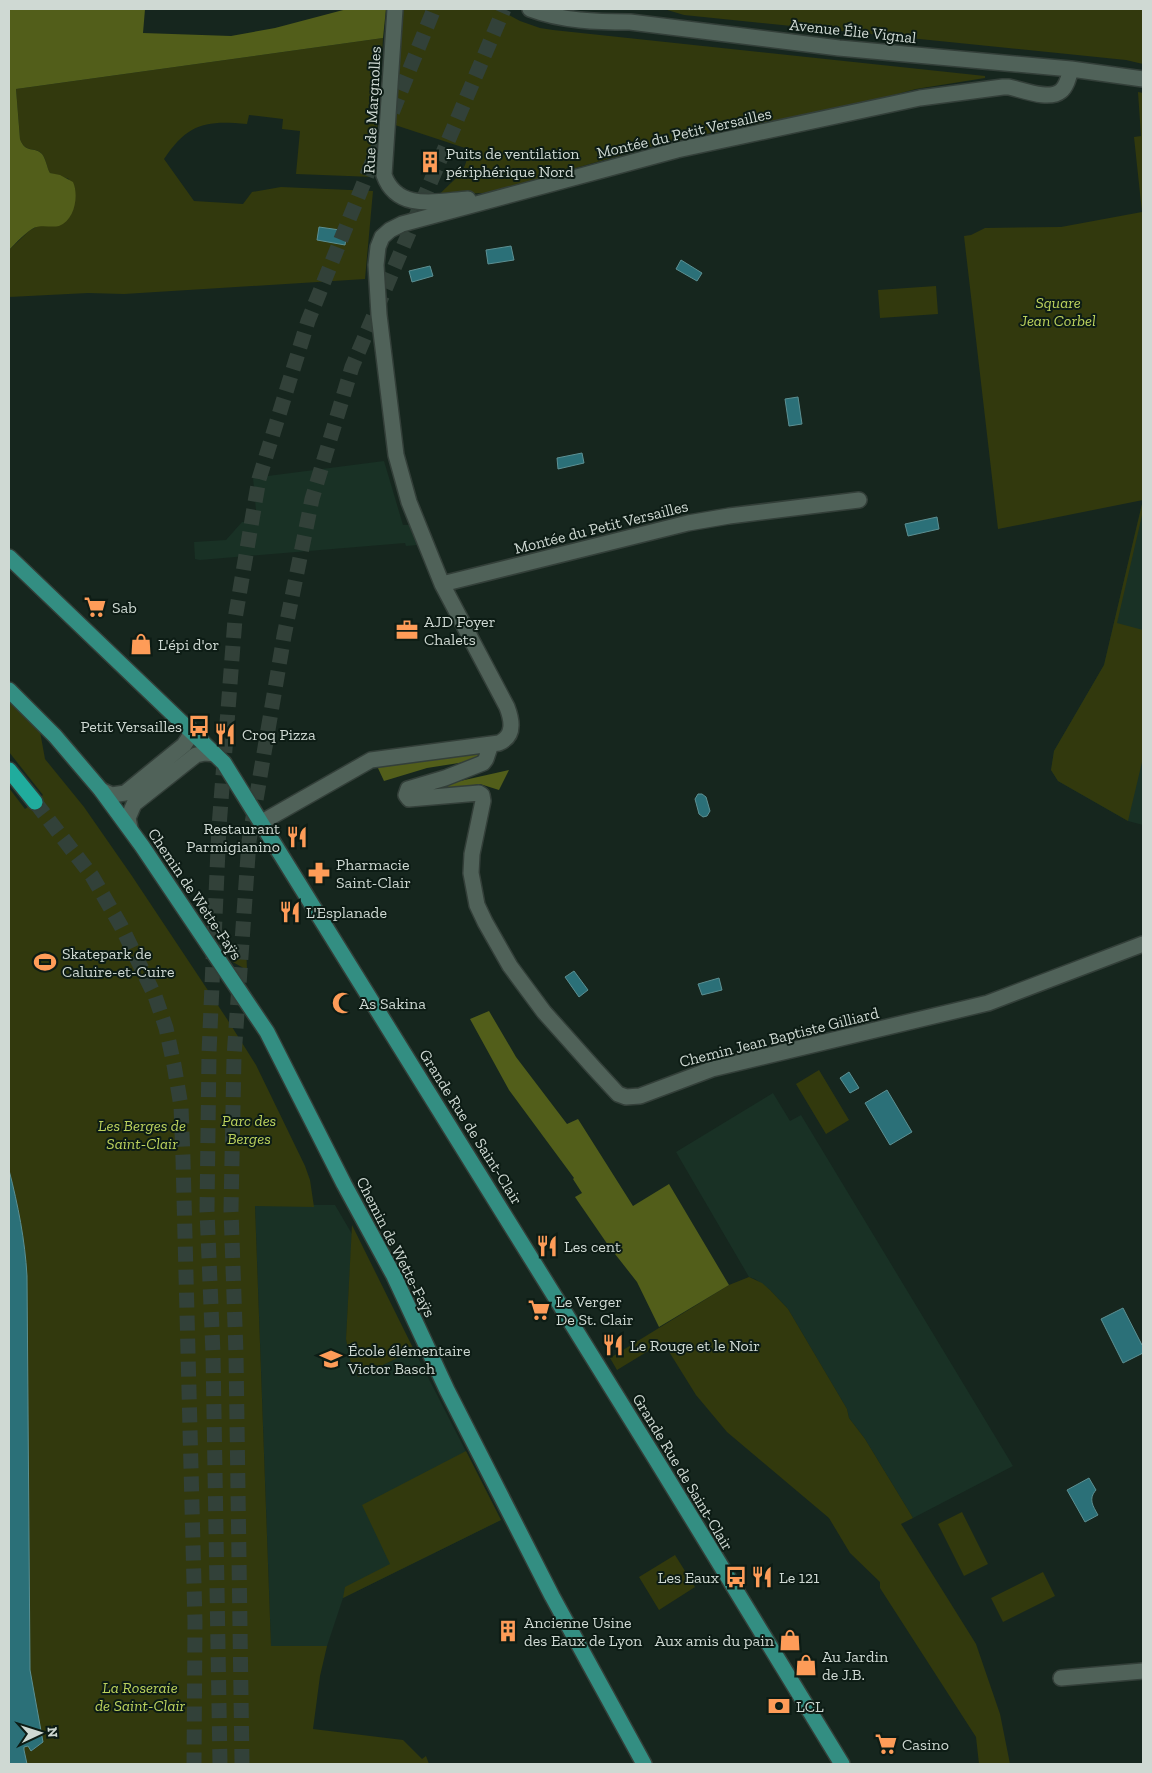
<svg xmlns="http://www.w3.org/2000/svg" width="1152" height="1773" font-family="'Zilla Slab',serif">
<rect width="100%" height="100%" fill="#16261e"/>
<path fill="#193125" d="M384 461 403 525H409L417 545 406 546 405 543 200 560 195 559 194 542 226 540 242 522 257 521 253 478Z
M1143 499V825L1128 821 1058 781 1051 770 1054 751 1104 665Z
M773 1093 790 1121 801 1115 1013 1466 913 1518 865 1439 849 1418 847 1409 788 1309 770 1290 755 1279 749 1277 676 1152Z
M255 1205H335L352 1234 346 1339 350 1360 358 1377 414 1350 501 1520 343 1598 327 1646H271Z"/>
<path fill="#32390d" d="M400 9H498L520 21 540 28 553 30 985 76V78L916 89 867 102 671 141 495 191 483 193 439 195C454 178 467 175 468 149L392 124Z
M664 9H1143V64L1126 60 684 15Z
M383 38 374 177 296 174 300 131 282 129 283 119 249 115 247 124C206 120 188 123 164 159L194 201 243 204 252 192 281 187 373 191 365 279 124 294 88 293 9 297V250L29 231 36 227 69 179 50 173C47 168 46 159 42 154 36 146 25 154 20 139L16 89Z
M1138 92 1143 93V511L1117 623 1143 630V758L1128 821 1058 781 1051 770 1054 751 1104 665 1143 500 998 529 964 236 971 235 985 228 1061 227 1142 212 1134 137 1141 136Z
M936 286 938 314 880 318 878 290Z
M9 701 39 726 45 759 84 807 132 876 227 1019 256 1065 305 1166 310 1180 314 1207 255 1206 271 1646H327L320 1676 313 1729 403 1740 422 1759 426 1756 429 1764H27L24 1750V1747L28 1745 32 1751 43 1742 30 1670 27 1276C25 1240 18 1205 9 1170V788L25 809 43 795 9 752Z
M246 945 247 970 231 961 240 947Z
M819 1070 849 1120 826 1134 796 1084Z
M352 1225 414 1350 358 1377 350 1360 346 1339Z
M749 1277 762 1283 770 1290 788 1309 847 1409 849 1418 865 1439 913 1518 901 1524 976 1644 1000 1714 1010 1764H979L976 1737 880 1588V1582L850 1553 829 1518 727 1432 696 1395 663 1342 617 1370 610 1358 729 1285Z
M466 1451 501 1520 343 1598 345 1587 390 1564 362 1505Z
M962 1512 988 1564 964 1576 938 1524Z
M675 1555 695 1587 659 1610 639 1577Z
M1043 1572 1055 1596 1003 1622 991 1598Z"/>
<path fill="#525e1a" d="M9 9H145L143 33 231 36 275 28 347 9H386L383 38 16 89 20 139C25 154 35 146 42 154 46 159 47 168 50 173L60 175 73 182C79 195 75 220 59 226 51 228 40 224 32 229 24 234 16 243 9 250Z
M477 753 480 756 478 760 427 768 384 781 377 766Z
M509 770 499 790 480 784 422 793 420 790Z
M489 1011 516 1057 567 1124 578 1119 633 1206 669 1184 729 1285 659 1327 637 1282 608 1245 575 1197 582 1193 573 1179 574 1178 509 1090 470 1019Z"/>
<path fill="#2b7078" stroke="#5c9093" d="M319 227 347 231 345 245 317 240Z
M511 246 514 260 488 264 486 250Z
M681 260 702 273 697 281 676 269Z
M430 266 433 276 412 282 409 271Z
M798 397 802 424 789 426 785 399Z
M582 453 584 463 558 469 557 458Z
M937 517 939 529 908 536 905 524Z
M698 794H702L706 797 710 811 707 816 703 817 699 814 695 799Z
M574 971 588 990 579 997 565 977Z
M719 978 722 990 702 995 698 984Z
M849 1072 859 1088 850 1093 840 1078Z
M887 1090 912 1132 890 1145 865 1103Z
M9 1170C18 1205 25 1240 27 1276L30 1670 43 1742 31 1751 28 1746 24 1747V1750L27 1764H9Z
M1123 1308 1142 1345H1143V1353L1123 1363 1101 1319Z
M1089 1478 1096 1490C1088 1499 1093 1506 1098 1515L1085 1522 1067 1490Z"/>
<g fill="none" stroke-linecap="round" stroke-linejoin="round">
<path stroke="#324139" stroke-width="15" stroke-dasharray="15 8" stroke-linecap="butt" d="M35 802 92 876 121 926 155 996 166 1028 174 1065 181 1106 183 1159 195 1622 194 1764
M220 1764 213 1354 207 1211 209 1053 219 827 235 619 259 479 308 321 434 9
M242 1764 236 1354 231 1210 234 1057 249 841 284 636 312 499 352 367 504 9"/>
<g stroke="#333f39" stroke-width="18">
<path id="minor" d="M395 9 384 175C397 212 437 201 468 199
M530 9C562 21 597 22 630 22L839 48 1071 69 1143 79
M442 584 688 523 729 516 859 500
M491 744 486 759 483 763 445 778 408 789 406 795 409 799 479 793 482 795 483 801 472 854 471 873 477 905 485 922 510 966 544 1012 594 1068 618 1094 626 1097 640 1096 712 1069 988 1003 1143 944
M101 790 112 795 125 793 184 745 190 736V729
M262 822 371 760 499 743C515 736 512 720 507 707L442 584 409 502 396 455 379 315 376 265 378 247 382 237 390 230 402 224 677 150 920 98 1003 87H1009C1023 90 1049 101 1061 91 1067 86 1069 76 1071 69
M130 828 128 818 134 804 196 755 205 753 215 754
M1061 1678 1143 1671"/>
</g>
<g stroke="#333f39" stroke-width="18">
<path id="major" d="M9 557 224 763 655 1458 842 1764
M9 690 55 736 101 790 142 846 267 1032 344 1184 394 1276 447 1390 552 1596 644 1764"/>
</g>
<g stroke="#333f39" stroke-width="18">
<path id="highway" d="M9 770 35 802"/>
</g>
<use href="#minor" stroke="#506259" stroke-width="15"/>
<use href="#major" stroke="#338e82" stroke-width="15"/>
<use href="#highway" stroke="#20ac9d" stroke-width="15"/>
</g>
<defs>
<g id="building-bare" transform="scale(1.725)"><path d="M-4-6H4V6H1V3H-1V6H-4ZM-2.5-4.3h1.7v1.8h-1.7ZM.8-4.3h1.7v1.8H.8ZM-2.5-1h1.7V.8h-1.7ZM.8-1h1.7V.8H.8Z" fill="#fe9c58" stroke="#0d1c15" stroke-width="2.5" paint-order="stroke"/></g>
<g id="supermarket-bare" transform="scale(1.725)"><path d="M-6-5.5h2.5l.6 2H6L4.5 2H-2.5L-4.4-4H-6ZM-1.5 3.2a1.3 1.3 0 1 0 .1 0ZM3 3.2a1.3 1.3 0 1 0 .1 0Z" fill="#fe9c58" stroke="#0d1c15" stroke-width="2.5" paint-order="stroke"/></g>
<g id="office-bare" transform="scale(1.725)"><path d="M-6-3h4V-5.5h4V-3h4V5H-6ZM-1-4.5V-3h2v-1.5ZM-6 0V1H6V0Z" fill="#fe9c58" stroke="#0d1c15" stroke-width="2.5" paint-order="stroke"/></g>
<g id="shop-bare" transform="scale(1.725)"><path d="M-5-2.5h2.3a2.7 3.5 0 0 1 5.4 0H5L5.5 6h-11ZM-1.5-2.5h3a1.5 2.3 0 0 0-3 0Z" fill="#fe9c58" stroke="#0d1c15" stroke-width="2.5" paint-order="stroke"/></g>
<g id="bus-bare" transform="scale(1.725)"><path d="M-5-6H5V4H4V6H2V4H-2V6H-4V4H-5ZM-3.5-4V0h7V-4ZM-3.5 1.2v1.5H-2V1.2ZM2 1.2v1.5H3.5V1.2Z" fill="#fe9c58" stroke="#0d1c15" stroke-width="2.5" paint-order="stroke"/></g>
<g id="restaurant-bare" transform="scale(1.725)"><path d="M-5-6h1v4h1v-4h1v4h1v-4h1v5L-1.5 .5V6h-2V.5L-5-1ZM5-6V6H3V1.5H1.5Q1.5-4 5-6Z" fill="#fe9c58" stroke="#0d1c15" stroke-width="2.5" paint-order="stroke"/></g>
<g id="pharmacy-bare" transform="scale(1.725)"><path d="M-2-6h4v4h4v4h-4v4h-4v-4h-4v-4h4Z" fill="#fe9c58" stroke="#0d1c15" stroke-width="2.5" paint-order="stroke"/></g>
<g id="stadium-bare" transform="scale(1.725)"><path d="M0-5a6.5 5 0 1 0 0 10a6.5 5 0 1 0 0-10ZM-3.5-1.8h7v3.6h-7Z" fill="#fe9c58" stroke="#0d1c15" stroke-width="2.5" paint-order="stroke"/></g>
<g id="mosque-bare" transform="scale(1.725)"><path d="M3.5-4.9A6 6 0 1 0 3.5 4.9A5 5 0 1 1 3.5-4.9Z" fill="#fe9c58" stroke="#0d1c15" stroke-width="2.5" paint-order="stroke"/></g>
<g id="school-bare" transform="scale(1.725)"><path d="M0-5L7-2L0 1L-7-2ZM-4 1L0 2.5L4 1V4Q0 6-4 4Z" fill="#fe9c58" stroke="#0d1c15" stroke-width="2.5" paint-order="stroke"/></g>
<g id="bank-bare" transform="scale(1.725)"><path d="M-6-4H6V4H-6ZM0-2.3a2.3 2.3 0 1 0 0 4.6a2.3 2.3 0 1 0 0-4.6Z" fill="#fe9c58" stroke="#0d1c15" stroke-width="2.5" paint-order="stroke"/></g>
</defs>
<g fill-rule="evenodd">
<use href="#building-bare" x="430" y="162"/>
<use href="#supermarket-bare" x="95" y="607"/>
<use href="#office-bare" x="407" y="630"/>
<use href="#shop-bare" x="141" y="644"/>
<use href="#bus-bare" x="199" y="726"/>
<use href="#restaurant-bare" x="225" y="734"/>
<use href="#restaurant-bare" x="297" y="837"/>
<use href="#pharmacy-bare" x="319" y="873"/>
<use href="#restaurant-bare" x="290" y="912"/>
<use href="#stadium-bare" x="45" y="962"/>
<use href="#mosque-bare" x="343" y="1003"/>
<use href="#restaurant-bare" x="547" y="1246"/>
<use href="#supermarket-bare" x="539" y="1310"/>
<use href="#restaurant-bare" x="613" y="1345"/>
<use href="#school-bare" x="331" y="1359"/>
<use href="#bus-bare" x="736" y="1577"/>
<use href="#restaurant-bare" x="762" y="1577"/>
<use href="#building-bare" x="508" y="1631"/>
<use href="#shop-bare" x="790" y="1640"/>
<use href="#shop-bare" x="806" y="1665"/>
<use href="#bank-bare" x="779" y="1706"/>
<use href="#supermarket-bare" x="886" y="1744"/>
</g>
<g text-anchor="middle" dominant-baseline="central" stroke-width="4" stroke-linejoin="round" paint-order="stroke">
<g font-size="16" fill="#cfd9d3" stroke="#0d1c15">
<text transform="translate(853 31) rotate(6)">Avenue Élie Vignal</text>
<text transform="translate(372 110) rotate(-87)">Rue de Margnolles</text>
<text transform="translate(684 133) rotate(-13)">Montée du Petit Versailles</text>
<text transform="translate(601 527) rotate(-14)">Montée du Petit Versailles</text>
<text transform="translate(195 894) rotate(56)">Chemin de Wette-Faÿs</text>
<text transform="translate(779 1037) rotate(-14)">Chemin Jean Baptiste Gilliard</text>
<text transform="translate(471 1127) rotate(58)">Grande Rue de Saint-Clair</text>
<text transform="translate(396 1247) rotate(63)">Chemin de Wette-Faÿs</text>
<text transform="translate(683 1472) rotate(59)">Grande Rue de Saint-Clair</text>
</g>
<g font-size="16" fill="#cfd9d3" stroke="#0d1c15" text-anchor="start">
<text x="446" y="153">Puits de ventilation<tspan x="446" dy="18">périphérique Nord</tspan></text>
<text x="112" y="607">Sab</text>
<text x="424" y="621">AJD Foyer<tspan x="424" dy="18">Chalets</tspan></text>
<text x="158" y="644">L'épi d'or</text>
<text x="182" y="726" text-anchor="end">Petit Versailles</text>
<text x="242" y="734">Croq Pizza</text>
<text x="280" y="828" text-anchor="end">Restaurant<tspan x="280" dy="18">Parmigianino</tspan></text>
<text x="336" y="864">Pharmacie<tspan x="336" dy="18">Saint-Clair</tspan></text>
<text x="306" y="912">L'Esplanade</text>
<text x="62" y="953">Skatepark de<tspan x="62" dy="18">Caluire-et-Cuire</tspan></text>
<text x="359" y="1003">As Sakina</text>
<text x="564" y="1246">Les cent</text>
<text x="556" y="1301">Le Verger<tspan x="556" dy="18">De St. Clair</tspan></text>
<text x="630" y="1345">Le Rouge et le Noir</text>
<text x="348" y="1350">École élémentaire<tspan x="348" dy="18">Victor Basch</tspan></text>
<text x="719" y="1577" text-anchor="end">Les Eaux</text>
<text x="779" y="1577">Le 121</text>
<text x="524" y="1622">Ancienne Usine<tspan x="524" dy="18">des Eaux de Lyon</tspan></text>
<text x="774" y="1640" text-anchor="end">Aux amis du pain</text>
<text x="822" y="1656">Au Jardin<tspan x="822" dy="18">de J.B.</tspan></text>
<text x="796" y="1706">LCL</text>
<text x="902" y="1744">Casino</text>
</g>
<g font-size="16" font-style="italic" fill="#bcd25d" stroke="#0d1c15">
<text x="1058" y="302">Square<tspan x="1058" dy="18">Jean Corbel</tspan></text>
<text x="249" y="1120">Parc des<tspan x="249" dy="18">Berges</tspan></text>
<text x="142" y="1125">Les Berges de<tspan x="142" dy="18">Saint-Clair</tspan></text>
<text x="140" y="1687">La Roseraie<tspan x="140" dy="18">de Saint-Clair</tspan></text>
</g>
</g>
<rect width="1152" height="1773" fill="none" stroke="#cfd9d3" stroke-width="20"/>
<g transform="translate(40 1733) rotate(86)" stroke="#0d1c15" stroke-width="4" paint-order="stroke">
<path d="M0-4L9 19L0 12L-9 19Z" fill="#cfd9d3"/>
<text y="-8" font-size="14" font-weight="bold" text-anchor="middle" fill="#cfd9d3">N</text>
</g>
</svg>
